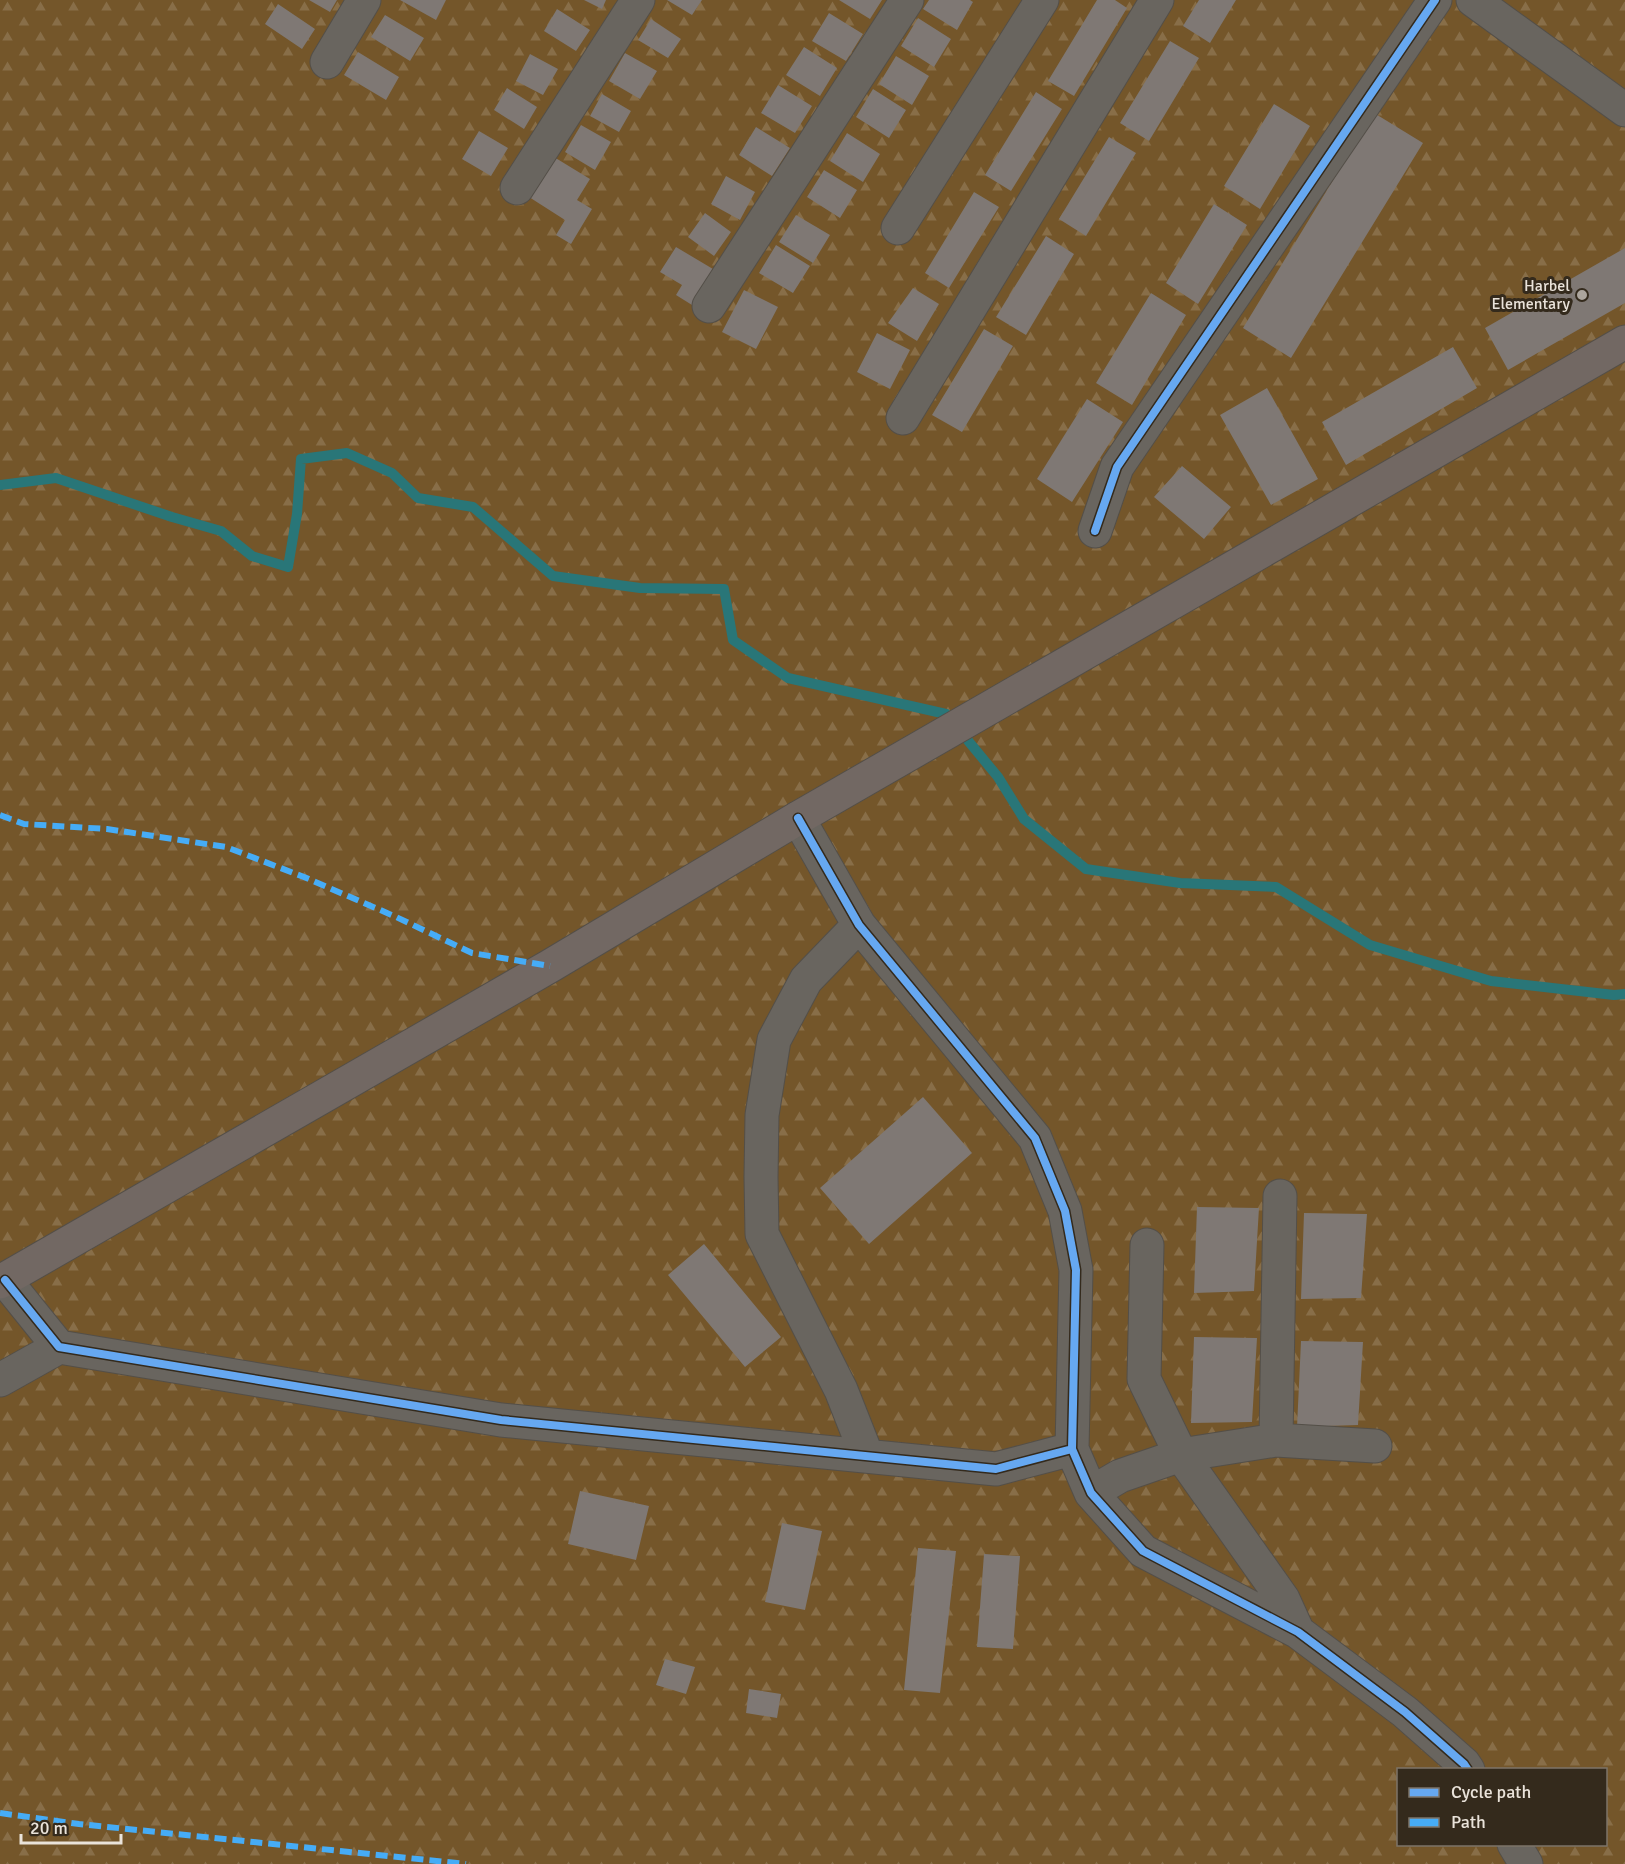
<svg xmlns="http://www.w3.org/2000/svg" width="1625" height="1864" font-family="Signika,sans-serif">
<defs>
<pattern id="forest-firs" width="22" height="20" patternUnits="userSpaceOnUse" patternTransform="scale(1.5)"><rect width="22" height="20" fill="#74562a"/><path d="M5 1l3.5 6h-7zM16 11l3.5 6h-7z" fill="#886e48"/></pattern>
</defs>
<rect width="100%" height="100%" fill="#38332c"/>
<path fill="url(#forest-firs)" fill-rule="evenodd" d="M0 0H1625V1864H0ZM1398 1770H1606V1844H1398Z"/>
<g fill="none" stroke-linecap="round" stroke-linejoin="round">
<path stroke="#297678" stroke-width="10" d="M0 485 56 478 172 517 221 531 252 556 288 567 297 514 301 459 347 453 392 473 418 498 473 507 553 576 640 588 724 589 733 640 788 678 946 714 998 777 1024 819 1086 869 1180 883 1276 887 1370 945 1491 981 1614 995 1625 994"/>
</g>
<path fill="#7f7874" d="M309 0H337L330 12Z
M400 0H446L436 20Z
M584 0H606L602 9Z
M667 0H702L692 15Z
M839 0H882L870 19Z
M929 0H970L973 2 957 30 923 9Z
M1097 0H1115L1127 8 1074 96 1048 81Z
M1199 0H1236L1210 43 1183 26Z
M278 4 315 29 302 49 265 24Z
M557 9 590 30 576 51 544 31Z
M829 13 863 34 846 61 812 41Z
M385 15 424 38 410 61 371 37Z
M918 18 951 39 934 67 901 46Z
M651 19 681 39 668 58 638 40Z
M1170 41 1199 58 1149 141 1120 123Z
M804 47 837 68 820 96 786 75Z
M358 52 399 77 386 100 344 75Z
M625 53 657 71 640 99 609 81Z
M530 54 558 69 543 95 516 81Z
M896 56 929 76 912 105 879 84Z
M778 85 812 106 795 133 761 113Z
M507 88 537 107 524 129 494 110Z
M873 89 906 110 889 138 856 117Z
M1036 92 1062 109 1011 191 985 175Z
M602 94 631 111 619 132 590 116Z
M1274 104 1310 126 1260 209 1224 186Z
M1374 113 1423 143 1291 358 1243 328Z
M581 125 611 142 595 170 565 152Z
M756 127 790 148 772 176 739 155Z
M479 131 508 148 491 176 462 159Z
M847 133 880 154 863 182 830 161Z
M1109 137 1136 153 1086 236 1059 219Z
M554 157 590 179 577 200 592 209 571 244 556 235 565 220 529 197Z
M824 170 857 190 840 218 807 197Z
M726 176 755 192 740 220 711 204Z
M974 192 999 207 949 288 925 273Z
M1214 204 1247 225 1198 304 1166 283Z
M705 213 731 232 714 256 688 237Z
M796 215 830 235 813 263 779 242Z
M1046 236 1074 254 1026 335 996 317Z
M776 245 810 266 793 293 759 273Z
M676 247 713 269 692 305 676 295 682 285 660 272Z
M1625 248V303L1508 370 1485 328Z
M913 288 939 304 917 341 888 323Z
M744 290 778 307 756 349 722 332Z
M1151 293 1186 315 1132 405 1096 383Z
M984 329 1013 346 962 432 932 415Z
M877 333 910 350 890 389 857 372Z
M1453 347 1477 388 1346 465 1322 422Z
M1267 388 1318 479 1271 505 1220 415Z
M1087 399 1123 422 1072 502 1037 479Z
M1182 466 1231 507 1204 539 1154 497Z
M923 1097 972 1153 869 1244 820 1188Z
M1197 1207 1259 1208 1254 1291 1194 1293Z
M1304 1213 1367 1214 1361 1298 1301 1299Z
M704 1244 781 1337 745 1367 668 1275Z
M1194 1337 1257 1338 1252 1422 1191 1423Z
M1301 1341 1363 1342 1358 1425 1297 1427Z
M580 1491 649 1506 636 1560 568 1544Z
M782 1523 822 1531 805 1610 765 1602Z
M918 1548 956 1551 940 1693 904 1690Z
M984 1554 1020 1556 1013 1649 977 1647Z
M665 1659 695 1667 686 1694 656 1685Z
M749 1689 781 1694 777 1718 746 1713Z"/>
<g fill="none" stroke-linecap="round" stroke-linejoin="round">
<g stroke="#544f48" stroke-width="35">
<path id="minor" d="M1473 0 1625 110
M327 62 364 0
M517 188 638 0
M898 228 1042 0
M709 306 907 0
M903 418 1157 0
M1095 531 1117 467 1435 0
M798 818 859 925 1035 1138 1065 1211 1076 1270 1072 1449 1091 1493 1143 1551 1298 1632 1405 1712 1464 1764 1468 1770
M859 925 806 980 774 1040 762 1115 761 1177 762 1234 841 1390 867 1456
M1147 1245 1144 1379 1181 1455 1283 1599 1298 1632
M5 1280 59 1347 501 1420 996 1469 1072 1449
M0 1380 59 1347
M1276 1440 1280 1196
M1091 1493 1120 1476 1181 1455 1276 1440 1375 1446
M1514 1844 1526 1864"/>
</g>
<g stroke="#544f48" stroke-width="35">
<path id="major" d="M0 1282 550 966 798 818 1625 342"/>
</g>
<use href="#minor" stroke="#69655f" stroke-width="33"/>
<use href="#major" stroke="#726863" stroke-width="33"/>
<path stroke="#46acf6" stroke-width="6" stroke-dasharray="12 6" stroke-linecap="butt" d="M0 815 24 824 107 829 226 847 304 877 394 916 472 953 550 966
M0 1813 79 1824 466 1864"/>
<g stroke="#342a1c" stroke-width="11">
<path id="cycleway" d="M1095 531 1117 467 1435 0
M798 818 859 925 1035 1138 1065 1211 1076 1270 1072 1449 1091 1493 1143 1551 1298 1632 1405 1712 1464 1764 1468 1770
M5 1280 59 1347 501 1420 996 1469 1072 1449"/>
</g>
<use href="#cycleway" stroke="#66a8f1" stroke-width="8"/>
</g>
<circle fill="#aca59d" stroke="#342a1c" stroke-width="2" cx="1582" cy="295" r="6"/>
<g text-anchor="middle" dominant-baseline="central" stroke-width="6" stroke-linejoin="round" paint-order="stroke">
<g font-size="16" fill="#eae3da" stroke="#342a1c" text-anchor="end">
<text x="1570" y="286">Harbel<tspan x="1570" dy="18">Elementary</tspan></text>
</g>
</g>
<rect x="1397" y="1768" width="210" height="78" fill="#342a1c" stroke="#7d7468" stroke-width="1.5"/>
<rect x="1409" y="1788" width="30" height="9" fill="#66a8f1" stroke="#7d7468" stroke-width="1.5"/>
<text x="1451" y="1798" font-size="18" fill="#eae3da">Cycle path</text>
<rect x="1409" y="1818" width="30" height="9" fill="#46acf6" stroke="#7d7468" stroke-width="1.5"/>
<text x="1451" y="1828" font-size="18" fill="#eae3da">Path</text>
<path d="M21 1834v9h100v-9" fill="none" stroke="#eae3da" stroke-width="3"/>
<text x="30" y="1834" font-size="18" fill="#eae3da" stroke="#342a1c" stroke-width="4.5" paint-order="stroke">20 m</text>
</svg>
